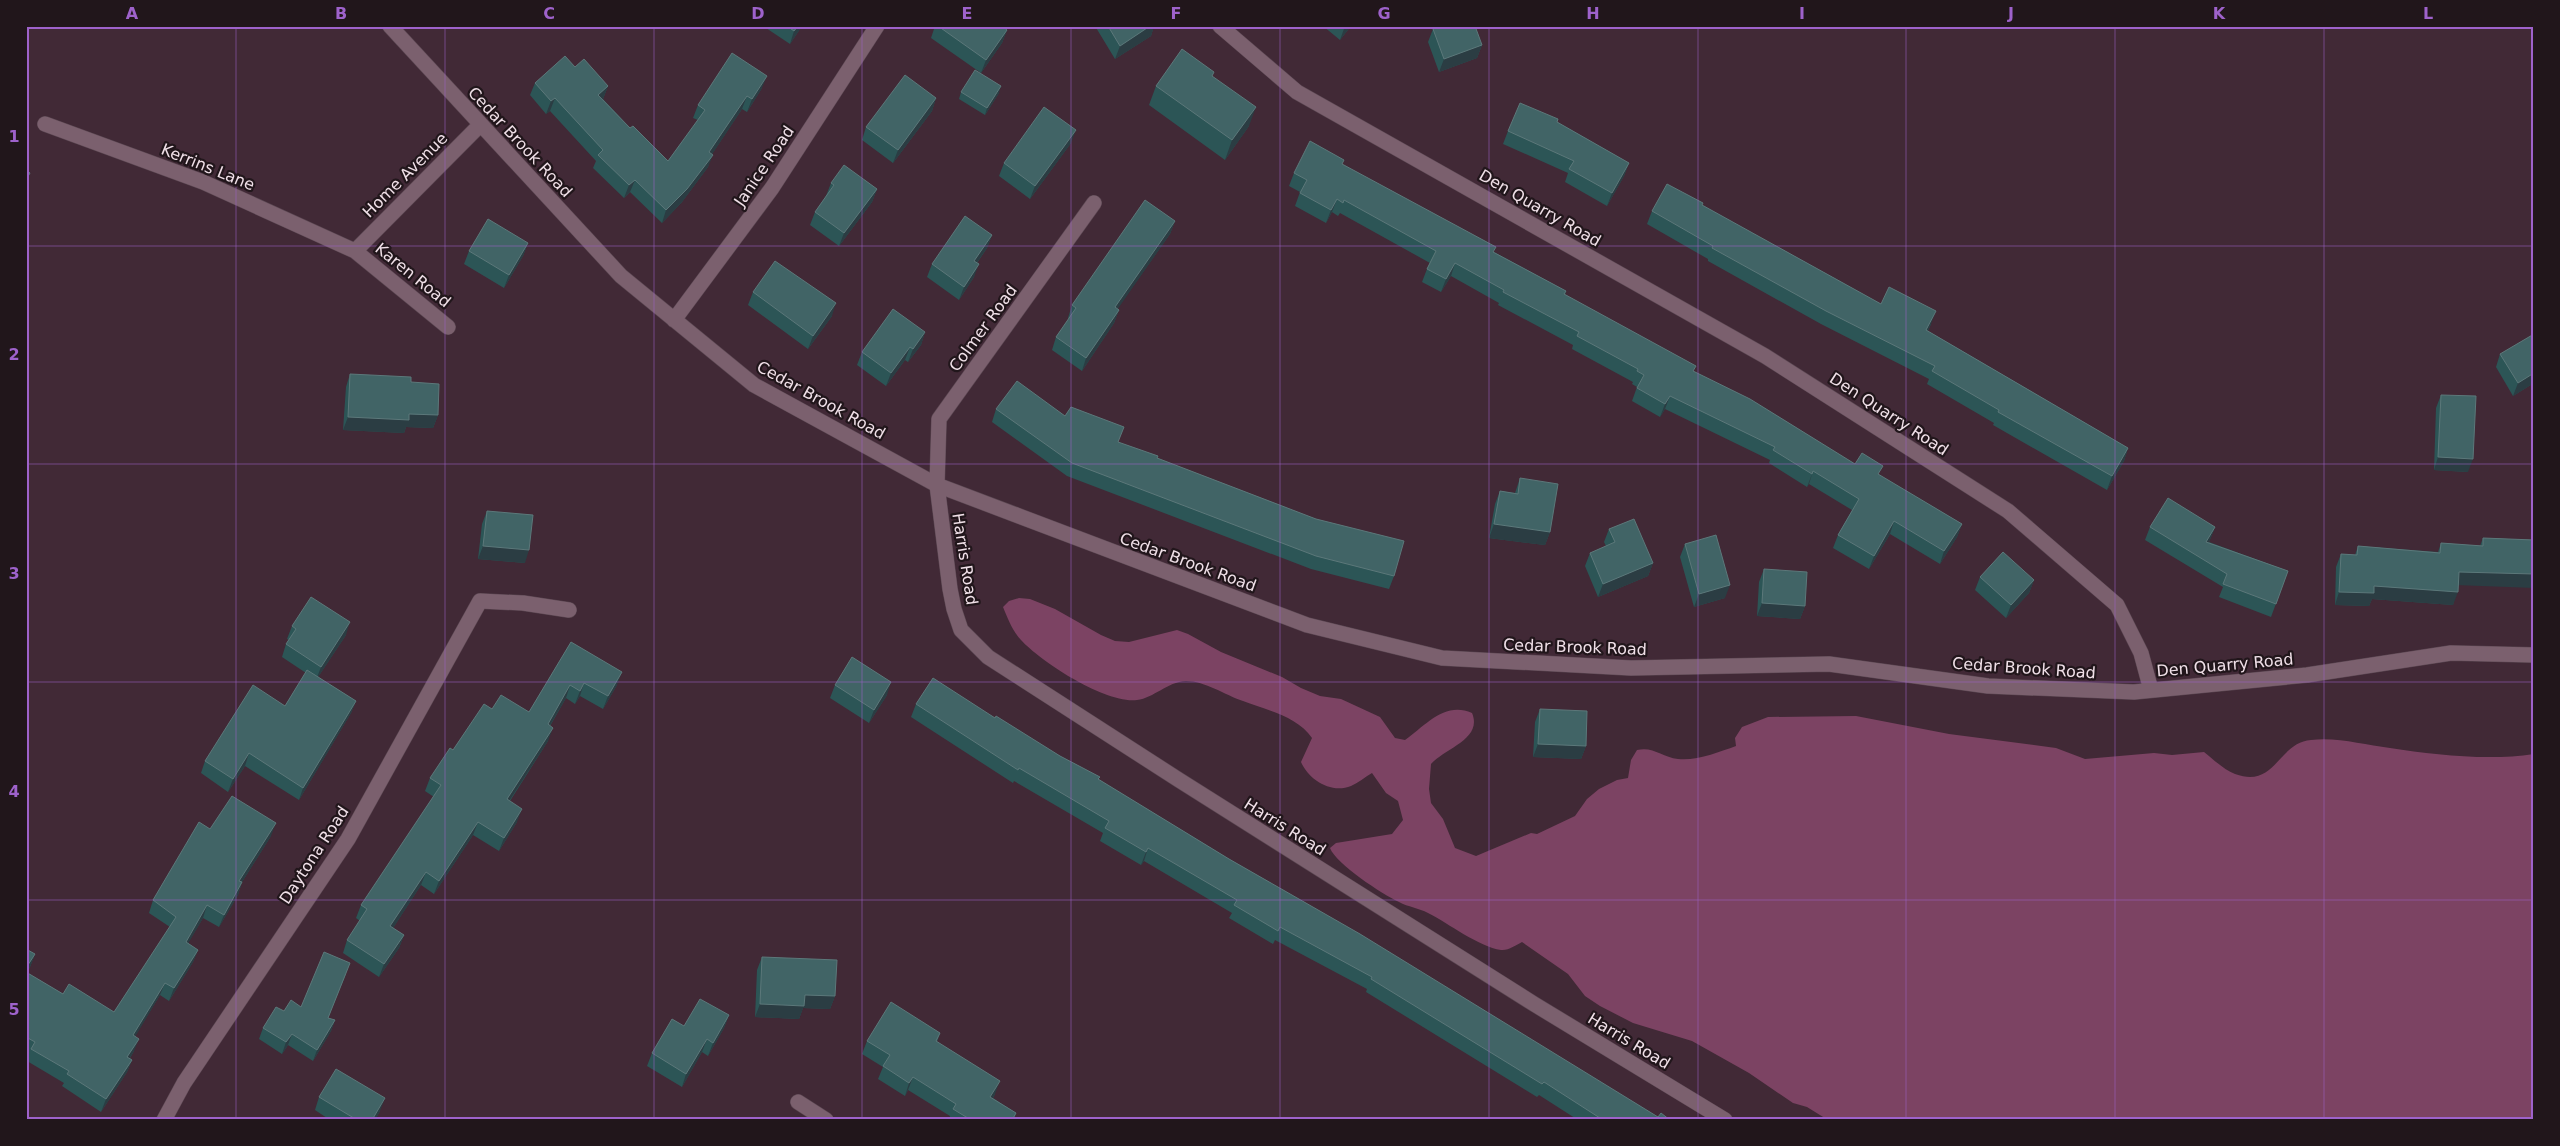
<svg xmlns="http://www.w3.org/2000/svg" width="2560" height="1146" font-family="'DejaVu Sans',sans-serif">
<rect width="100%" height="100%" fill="#412936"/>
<path fill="#7c4363" d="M1019 598 1030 599 1055 609 1101 635 1115 641 1129 642 1177 630 1188 634 1221 652 1282 677 1301 688 1320 696 1341 699 1380 717 1395 738 1405 740C1426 725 1445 701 1472 713 1483 739 1445 748 1431 764L1429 789 1431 803 1443 819 1455 848 1476 856 1531 833 1537 834 1575 816 1587 799 1599 789 1617 780 1628 778 1631 760 1637 750C1653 746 1662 757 1678 759 1697 761 1719 752 1736 746L1735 738 1742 727 1768 717 1856 716 1949 734 2056 748 2085 759 2154 753 2172 755 2204 752C2213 759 2224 770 2235 774 2276 789 2277 743 2311 740 2338 737 2364 745 2390 748 2435 755 2489 761 2534 754V1120H1828L1807 1107 1793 1103 1749 1073 1692 1041 1633 1023 1600 1006 1585 996 1568 974 1522 942C1516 945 1508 951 1501 950 1479 947 1448 923 1428 913 1419 908 1408 907 1399 902 1382 894 1336 864 1330 848L1336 843 1392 834 1403 820 1398 801 1386 793 1372 773C1365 777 1358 783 1351 786 1331 794 1309 780 1301 762L1312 738C1297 716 1266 710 1243 701 1225 695 1205 681 1186 681 1167 682 1154 698 1137 700 1106 704 1041 662 1021 640 1012 630 1008 619 1003 607L1009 601Z"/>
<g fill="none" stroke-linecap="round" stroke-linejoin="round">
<g stroke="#5b4752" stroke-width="16">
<path id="minor" d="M390 26 621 276 754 385 937 485 1307 625 1442 658 1631 668 1829 664 1988 686 2134 692 2307 675 2451 653 2534 655
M1220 26 1297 92 1765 356 2008 511 2117 605 2141 653 2151 690
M45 124 203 182 355 251 448 327
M1094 203 939 419 937 485 950 589 954 609 961 630 988 657 1179 780 1534 1004 1725 1120
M355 251 480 125
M674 320 772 188 877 26
M798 1102 826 1120
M164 1120 184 1083 348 839 480 601 523 603 569 610"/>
</g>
<use href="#minor" stroke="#7b606e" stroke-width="15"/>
</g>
<path fill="#2c5556" d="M763 26H802L790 44Z
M935 26H938L1007 30 1002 43 981 73 931 38Z
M1095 26H1154L1151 36 1115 59Z
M1323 26H1351L1340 40Z
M1433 29 1482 45 1477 58 1439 72 1428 42Z
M575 67 608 86 603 99 630 128 668 161 698 120 693 118 698 105 762 88 747 112 742 109 712 154 708 167 682 202 662 223 630 192 624 198 593 168 596 161 550 111 546 114 530 95 535 83Z
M1213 77 1249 126 1225 160 1149 105 1156 86Z
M961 92 999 93 985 115 959 99Z
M936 98 932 111 893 163 862 140 866 127Z
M1557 122 1629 163 1624 176 1607 206 1565 182 1568 173 1503 144 1508 131Z
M1071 143 1030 199 999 176 1004 163Z
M1342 165 1494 252 1566 291 1565 295 1694 372 1855 464 1879 475 1962 524 1957 537 1940 564 1890 534 1869 569 1833 548 1838 535 1852 510 1809 484 1807 487 1769 463 1770 460 1665 409 1660 417 1632 401 1637 387 1632 384 1633 382 1572 349 1573 345 1498 305 1499 303 1451 276 1441 292 1422 282 1427 269 1430 263 1340 213 1338 216 1332 212 1326 223 1295 206 1300 192 1289 186 1294 173Z
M831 183 877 189 872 202 839 246 810 225 815 212 826 196Z
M1702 205 1881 304 1931 324 1928 331 2128 448 2124 461 2107 490 1993 425 1994 423 1927 384 1929 379 1821 324 1708 261V259L1647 224 1652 211Z
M1175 221 1170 234 1117 309 1119 310 1114 323 1082 371 1052 350 1056 337 1069 319 1068 318 1072 305Z
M992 235 987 248 977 263 974 277 959 300 927 277 932 264Z
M528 243 523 256 504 288 464 264 469 251Z
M753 292 832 316 808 349 748 305Z
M925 332 921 345 908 362 905 360 886 386 857 365 862 352Z
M2500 354 2534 383 2513 396 2496 367Z
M350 374 411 382 438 415 433 428 406 427 404 433 343 430 346 387Z
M2441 395 2468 472 2434 470 2436 408Z
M996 409 1065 416 1118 442 1157 458 1394 576 1389 589 1311 569 1067 476 992 422Z
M1520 478 1550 532 1545 545 1489 538 1495 504 1500 491 1515 493Z
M487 511 525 563 478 559 482 524Z
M2150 527H2215L2209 542 2288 571 2271 617 2219 597 2223 587 2145 540Z
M1609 529 1653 563 1648 576 1598 597 1585 566 1590 553 1606 546 1604 542Z
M2483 538 2534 540 2458 585 2453 605 2372 599 2369 606 2335 605 2336 567 2341 554 2355 555 2358 546 2438 552 2441 543 2480 546Z
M1685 544 1725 598 1694 607 1680 557Z
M1764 569 1805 606 1800 619 1757 616 1759 582Z
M1980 577 2034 580 2029 593 2006 618 1975 590Z
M292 626 346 635 318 677 356 701 351 713 299 800 245 766 228 792 201 773 205 761 285 706 306 673 282 657 286 644 289 640 287 639Z
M571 642 617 685 603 709 580 696 575 704 566 698 550 726 548 741 510 801 517 822 499 851 473 835 434 894 421 885 393 928 404 935 399 948 379 977 343 953 347 940 360 921 356 918 361 905 434 797 425 791 430 778 453 750 492 709 529 712Z
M835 685 887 695 869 723 830 698Z
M916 704 995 718 1060 756 1229 859 1658 1117 1670 1120H1578L1539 1095 1537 1097 1366 992 1367 989 1275 940 1273 944 1229 918 1232 913 1144 861 1141 865 1100 841 1103 833 1014 781 1013 783 911 717Z
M1540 709 1586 746 1581 759 1533 757 1535 722Z
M271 836 242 882 238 895 219 927 203 918 188 943 198 950 193 962 169 1001 160 995 135 1036 134 1051 130 1058 132 1060 127 1072 101 1112 62 1086 64 1083 27 1061 29 1054 26 1052V949L35 954 30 967 27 973 63 994 114 1012 170 927 149 913 153 900Z
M762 957 835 996 830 1009 803 1008 799 1019 755 1017 757 970Z
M346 974 328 1018 335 1020 331 1031 313 1061 288 1045 282 1054 259 1039 263 1028 284 1011 301 1007Z
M729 1015 724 1028 708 1056 702 1052 682 1087 647 1066 652 1053 684 1026Z
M940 1033 937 1042 995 1094 993 1098 1016 1113 1014 1120H949L950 1116 908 1090 905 1096 878 1079 883 1067 862 1054 867 1041Z
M319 1097 380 1111 375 1120H330L315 1110Z"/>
<path fill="#2b3d43" d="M798 26H802L790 44 794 31Z
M1150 26H1154L1151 36 1115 59 1120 46Z
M1345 26H1351L1340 40Z
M1007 30 1002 43 981 73 986 60Z
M1482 45 1477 58 1439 72 1444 59Z
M767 76 762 88 747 112 752 99Z
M608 86 603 99 594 107 598 95Z
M1001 86 999 93 985 115 987 108Z
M747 96 742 109 705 165 709 152Z
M555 98 550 111 546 114 551 101Z
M936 98 932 111 893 163 898 150Z
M1256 107 1249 126 1225 160 1232 140Z
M1076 130 1071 143 1030 199 1035 186Z
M713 155 708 167 682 202 662 223 666 210Z
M1629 163 1624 176 1607 206 1612 193Z
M635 180 630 192 624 198 629 185Z
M877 189 872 202 839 246 844 233Z
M1337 199 1332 212 1326 223 1331 210Z
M1175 221 1170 234 1110 320 1115 307Z
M992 235 987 248 969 274 974 261Z
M528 243 523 256 504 288 509 275Z
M1455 263 1451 276 1441 292 1446 279Z
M979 264 974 277 959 300 964 287Z
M836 303 832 316 808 349 813 336Z
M1119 310 1114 323 1082 371 1086 358Z
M1936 311 1931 324 1922 343 1926 330Z
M925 332 921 345 908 362 913 349Z
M910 347 905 360 886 386 891 373Z
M2534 373V383L2513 396 2518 383Z
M1670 396 1665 409 1660 417 1665 404Z
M409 414 438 415 433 428 406 427 404 433 343 430 348 417Z
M2128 448 2124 461 2107 490 2112 476Z
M2438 457 2473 459 2468 472 2434 470Z
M1813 471 1809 484 1807 487 1812 474Z
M1894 521 1890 534 1869 569 1874 556Z
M1494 524 1550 532 1545 545 1489 538Z
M1962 524 1957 537 1940 564 1944 551Z
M2215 527 2210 540 2201 555 2206 542Z
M483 546 529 550 525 563 478 559Z
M1653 563 1648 576 1598 597 1603 584Z
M2459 572 2534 574V588L2455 585Z
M2034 580 2029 593 2006 618 2011 605Z
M1730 585 1725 598 1694 607 1699 594Z
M2374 586 2458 592 2453 605 2372 599 2369 606 2335 605 2339 592Z
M1762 603 1805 606 1800 619 1757 616Z
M350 622 346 635 316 680 321 667Z
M622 672 617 685 603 709 608 696Z
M891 682 887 695 869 723 874 710Z
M584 683 580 696 575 704 580 691Z
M570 685 566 698 543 737 548 724Z
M356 701 351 713 299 800 303 788Z
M553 728 548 741 502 812 507 799Z
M1538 744 1586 746 1581 759 1533 757Z
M249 753 245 766 228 792 233 779Z
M522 809 517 822 499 851 504 838Z
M478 822 473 835 434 894 439 881Z
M276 823 271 836 235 893 239 881Z
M1148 848 1144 861 1141 865 1146 852Z
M426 872 421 885 386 939 390 926Z
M242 882 238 895 219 927 224 915Z
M207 905 203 918 182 954 186 942Z
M404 935 399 948 379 977 384 964Z
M198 950 193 962 169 1001 174 988Z
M35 954 30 967 26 973V968Z
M165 983 160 995 129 1047 133 1035Z
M805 995 835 996 830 1009 803 1008 799 1019 755 1017 760 1004Z
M729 1015 724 1028 708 1056 713 1043Z
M335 1020 331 1031 313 1061 317 1050Z
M292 1034 288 1045 282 1054 286 1042Z
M139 1039 134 1051 123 1069 127 1057Z
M707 1039 702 1052 682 1087 686 1074Z
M132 1060 127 1072 101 1112 106 1099Z
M913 1077 908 1090 905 1096 909 1083Z
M1000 1081 995 1094 985 1110 990 1097Z
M385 1098 380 1111 375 1120H372Z"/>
<path fill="#416466" stroke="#5c787a" d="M787 26H798L794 31Z
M938 26H1002L1007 30 986 60Z
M1108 26H1150L1120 46Z
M1439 26H1475L1482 45 1444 59 1433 29Z
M1182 49 1214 72 1212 76 1256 107 1232 140 1156 86Z
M732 53 767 76 752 99 747 96 709 152 713 155 687 189 666 210 635 180 629 185 598 155 603 150 555 98 551 101 535 83 565 56 575 67 584 59 608 86 598 95 630 128 633 126 668 161 705 110 698 105Z
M975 70 1001 86 987 108 961 92Z
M905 75 936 98 898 150 866 127Z
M1520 103 1558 119 1557 122 1629 163 1612 193 1569 169 1574 161 1508 131Z
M1044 107 1076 130 1035 186 1004 163Z
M1310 141 1344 160 1342 164 1496 247 1493 252 1566 291 1564 294 1696 366 1693 371 1750 399 1855 464 1862 453 1883 466 1878 474 1962 524 1944 551 1894 521 1874 556 1838 535 1859 499 1813 471 1812 474 1773 450 1775 447 1670 396 1665 404 1637 388 1644 375 1637 371 1638 369 1577 336 1579 332 1503 292 1504 290 1455 263 1446 279 1427 269 1436 251 1344 200 1343 203 1337 199 1331 210 1300 193 1307 180 1294 173Z
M844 165 877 189 844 233 815 212 834 185 831 183Z
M26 170 30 173 26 180Z
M1667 184 1703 203 1702 205 1881 304 1889 287 1936 311 1926 330 2128 448 2112 476 1998 412 1999 410 1932 371 1935 366 1826 311 1712 248 1713 246 1652 211Z
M1145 200 1175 221 1115 307 1119 310 1086 358 1056 337 1076 308 1072 305Z
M965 216 992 235 974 261 979 264 964 287 932 264Z
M488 219 528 243 509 275 469 251Z
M775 261 836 303 813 336 753 292Z
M893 309 925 332 913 349 910 347 891 373 862 352Z
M2534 334V373L2518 383 2500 354Z
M350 374 411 377V382L439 384 438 415 409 414V420L348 417Z
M1017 381 1065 416 1071 407 1124 427 1118 442 1158 456 1157 458 1316 519 1404 541 1394 576 1316 556 1072 463 996 409Z
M2441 395 2476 396 2473 459 2438 457Z
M1520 478 1558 484 1550 532 1494 524 1500 491 1518 494Z
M2168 498 2215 527 2206 542 2288 571 2276 604 2223 584 2227 574 2150 527Z
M487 511 533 515 529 550 483 546Z
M1634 519 1653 563 1603 584 1590 553 1615 542 1609 529Z
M1716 535 1730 585 1699 594 1685 544Z
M2483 538 2534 540V574L2459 572 2458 592 2374 586V593L2339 592 2341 554 2357 555 2358 546 2440 553 2441 543 2483 546Z
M2003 552 2034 580 2011 605 1980 577Z
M1764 569 1807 572 1805 606 1762 603Z
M311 597 350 622 321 667 286 644 296 629 292 626Z
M571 642 622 672 608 696 584 683 580 691 570 685 548 724 553 728 507 799 522 809 504 838 478 822 439 881 426 872 390 926 404 935 384 964 347 940 367 909 361 905 441 785 430 778 450 748 453 750 484 704 492 709 501 695 529 712Z
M852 657 891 682 874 710 835 685Z
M307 670 356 701 303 788 249 753 233 779 205 761 253 685 285 706Z
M933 678 995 718 996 716 1060 756 1100 777 1098 779 1229 859 1360 934 1658 1117 1661 1113 1670 1120H1603L1544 1082 1542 1084 1371 979 1372 977 1280 927 1278 931 1234 905 1237 900 1148 848 1146 852 1105 828 1109 821 1019 768 1018 770 916 704Z
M1540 709 1587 711 1586 746 1538 744Z
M232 796 276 823 239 881 242 882 224 915 207 905 186 942 198 950 174 988 165 983 133 1035 139 1039 127 1057 132 1060 106 1099 67 1074 69 1071 31 1049 35 1042 26 1037V972L63 994 69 984 114 1012 176 917 153 900 199 822 210 829Z
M26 949 35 954 26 968Z
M324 952 350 963 328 1018 335 1020 317 1050 292 1034 286 1042 263 1028 276 1007 284 1011 291 1000 301 1007Z
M762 957 837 960 835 996 805 995 804 1006 760 1004Z
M700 999 729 1015 713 1043 707 1039 686 1074 652 1053 672 1019 684 1026Z
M891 1002 940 1033 936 1041 1000 1081 990 1097 1016 1113 1012 1120H971L953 1109 956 1104 913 1077 909 1083 883 1066 890 1055 867 1041Z
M336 1069 385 1098 372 1120H357L319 1097Z"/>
<path fill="none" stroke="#9e62cb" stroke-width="1" stroke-opacity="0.55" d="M236 26V1120M445 26V1120M654 26V1120M862 26V1120M1071 26V1120M1280 26V1120M1489 26V1120M1698 26V1120M1906 26V1120M2115 26V1120M2324 26V1120M26 246H2534M26 464H2534M26 682H2534M26 900H2534"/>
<g text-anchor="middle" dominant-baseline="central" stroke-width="4.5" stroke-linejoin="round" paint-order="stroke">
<g font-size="16" fill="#f0e0e8" stroke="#21161b">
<text transform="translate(520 142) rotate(47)">Cedar Brook Road</text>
<text transform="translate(764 166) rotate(-56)">Janice Road</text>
<text transform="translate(208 167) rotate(22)">Kerrins Lane</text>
<text transform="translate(405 175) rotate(-45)">Home Avenue</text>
<text transform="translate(1540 208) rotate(30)">Den Quarry Road</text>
<text transform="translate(413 275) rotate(39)">Karen Road</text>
<text transform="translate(983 328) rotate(-54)">Colmer Road</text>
<text transform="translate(821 400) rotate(29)">Cedar Brook Road</text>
<text transform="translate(1889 414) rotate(33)">Den Quarry Road</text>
<text transform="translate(965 559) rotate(81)">Harris Road</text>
<text transform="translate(1188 562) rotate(20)">Cedar Brook Road</text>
<text transform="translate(1575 647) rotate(2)">Cedar Brook Road</text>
<text transform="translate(2225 665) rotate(-5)">Den Quarry Road</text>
<text transform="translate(2024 668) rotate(4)">Cedar Brook Road</text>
<text transform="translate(1285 827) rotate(32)">Harris Road</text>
<text transform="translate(314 855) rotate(-57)">Daytona Road</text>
<text transform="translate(1629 1041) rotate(31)">Harris Road</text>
</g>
</g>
<rect width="2560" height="1146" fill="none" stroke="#21161b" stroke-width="55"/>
<rect x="28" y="28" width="2504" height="1090" fill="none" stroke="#9e62cb" stroke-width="2"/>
<g font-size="16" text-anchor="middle" font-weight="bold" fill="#9e62cb">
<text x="132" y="19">A</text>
<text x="341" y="19">B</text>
<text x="549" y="19">C</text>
<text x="758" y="19">D</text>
<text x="967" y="19">E</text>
<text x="1176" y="19">F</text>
<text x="1384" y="19">G</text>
<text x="1593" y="19">H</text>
<text x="1802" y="19">I</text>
<text x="2011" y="19">J</text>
<text x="2219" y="19">K</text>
<text x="2428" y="19">L</text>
<text x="14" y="142">1</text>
<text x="14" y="360">2</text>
<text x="14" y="579">3</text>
<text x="14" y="797">4</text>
<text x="14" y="1015">5</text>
</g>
</svg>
